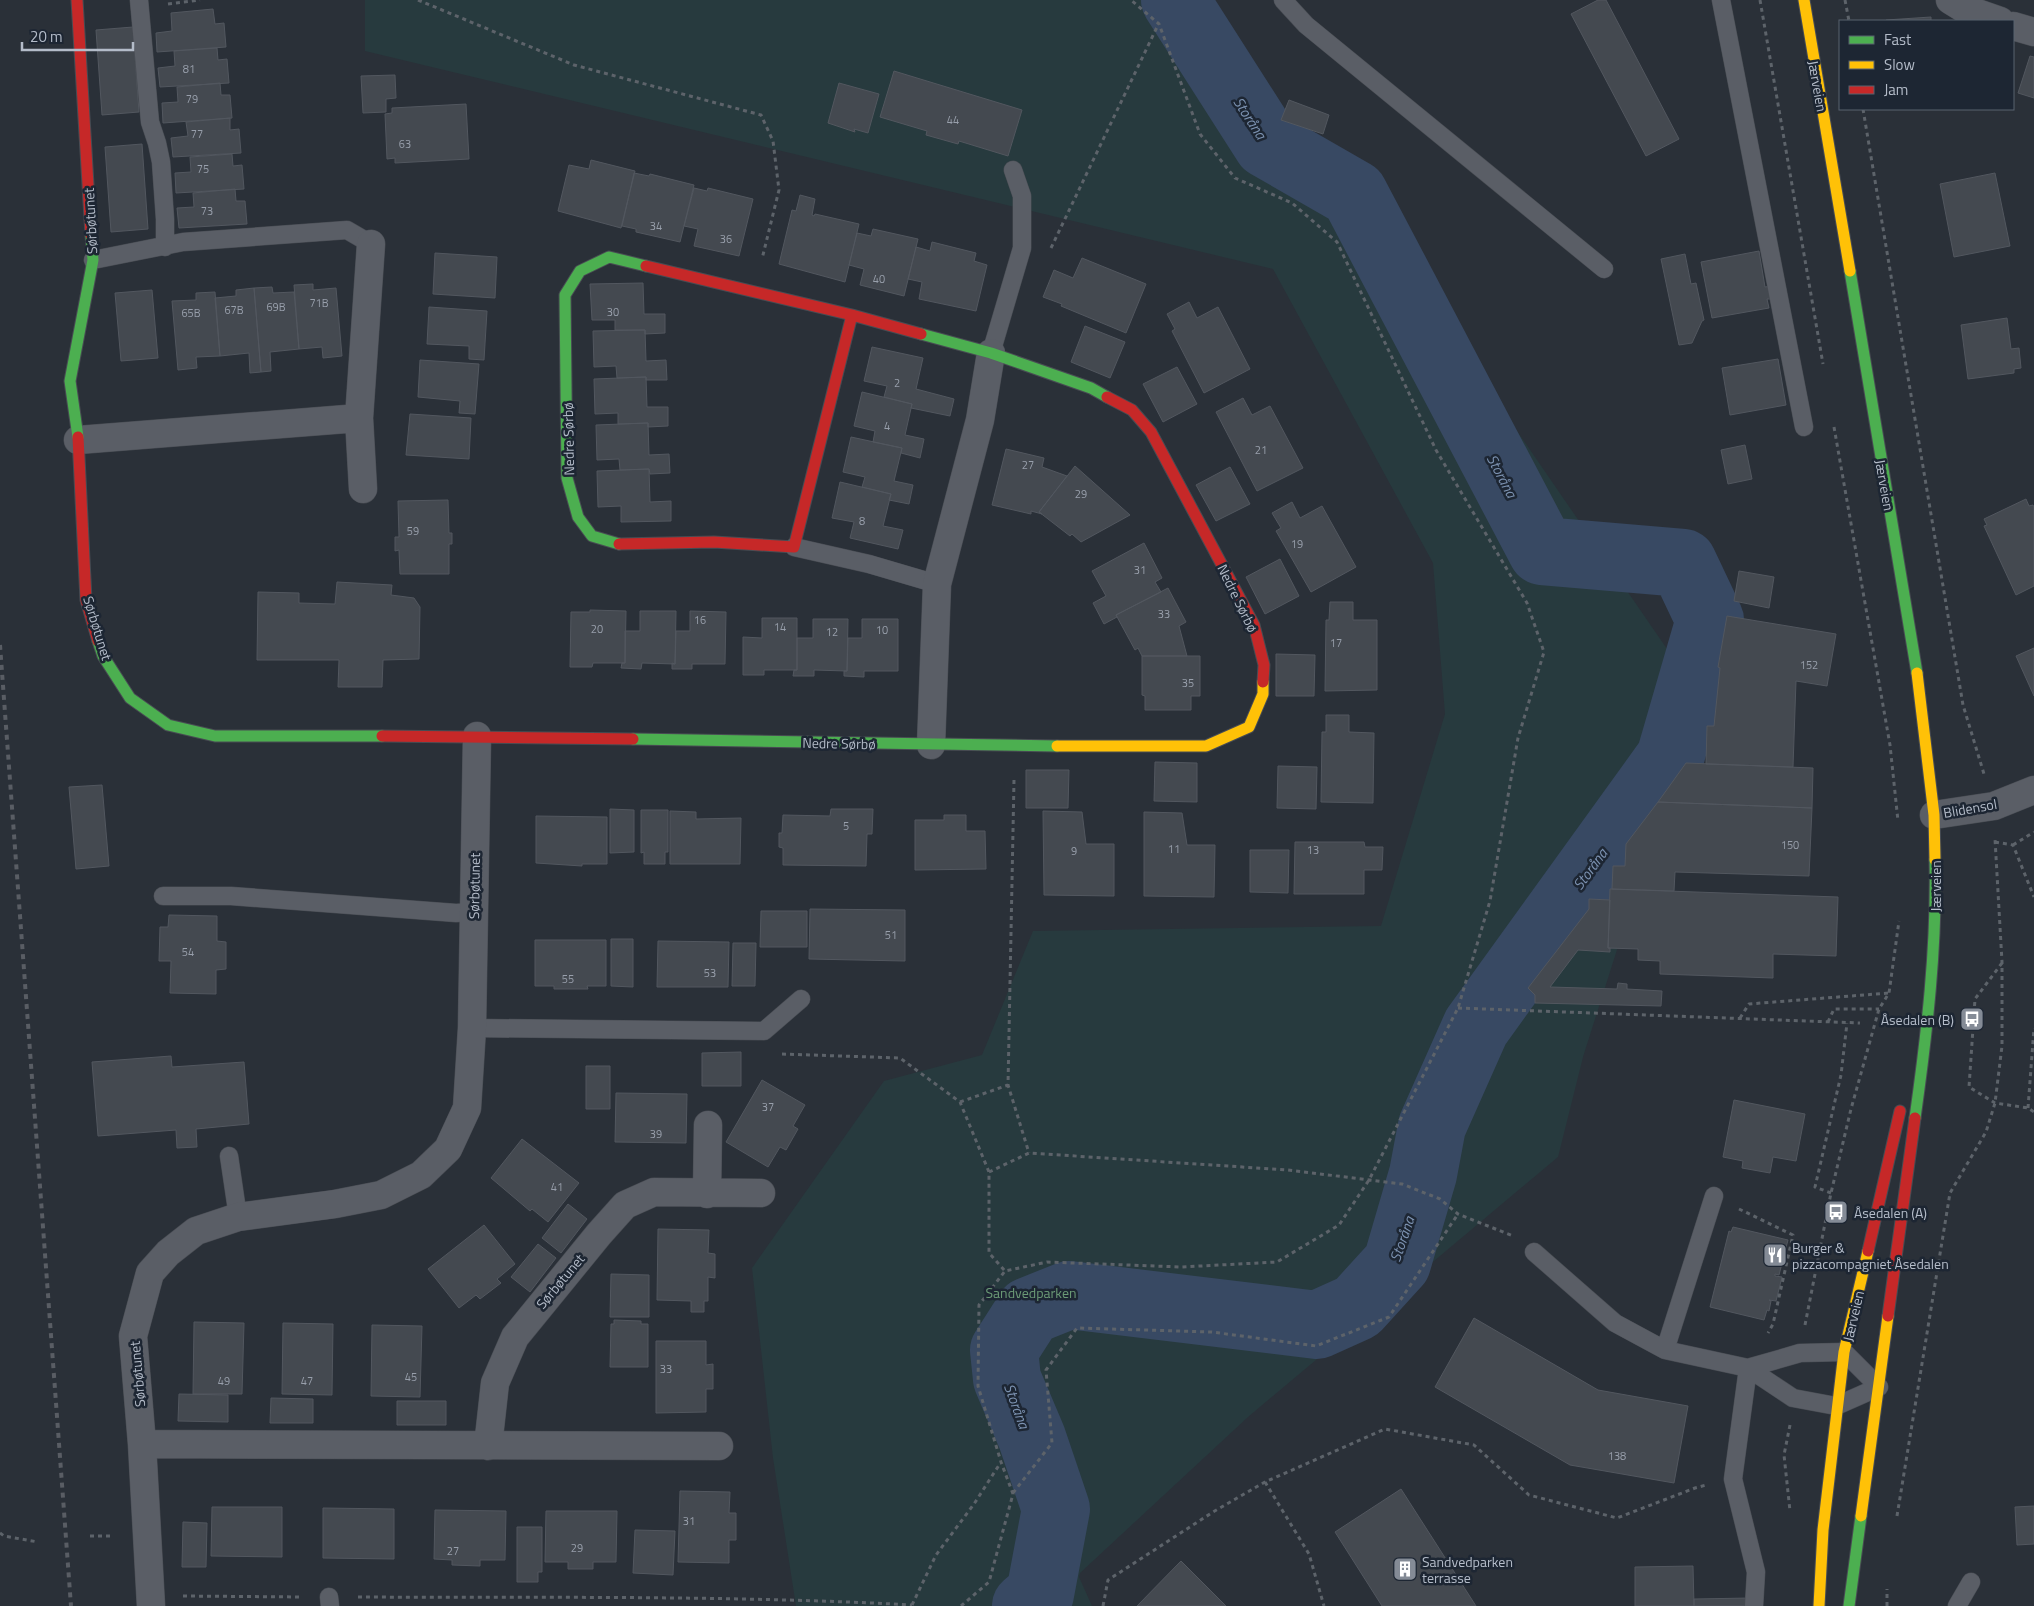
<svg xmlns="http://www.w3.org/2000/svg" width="2034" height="1606" font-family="'Titillium Web',sans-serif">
<rect width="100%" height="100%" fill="#2a3038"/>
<path fill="#273a3e" d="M365 0H1175L1223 75 1354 194 1698 694 1583 1057 1558 1157 1248 1417 1080 1573 1079 1577 1092 1606H796L773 1458 752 1268 884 1081 982 1055 1033 931 1381 926 1445 714 1433 563 1273 269 365 51Z"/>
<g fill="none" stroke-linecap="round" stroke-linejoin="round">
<path stroke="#384963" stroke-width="68" d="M1026 1606 1040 1594 1056 1509 1032 1438 1007 1379 1004 1350 1029 1311 1069 1295 1317 1325 1357 1307 1397 1263 1423 1174 1432 1126 1476 1027 1670 758 1710 620 1683 563 1542 551 1354 194 1267 144 1175 0"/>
</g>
<path fill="#444950" stroke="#52575f" d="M1598 0H1606L1679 139 1646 156 1571 14Z
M213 9 215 24 224 23 226 47 157 52 156 33 172 31 171 13Z
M1931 17V21H1886V20Z
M133 27 139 112 102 115 96 30Z
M217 48 218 60 227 59 229 83 160 87 158 68 175 66 174 51Z
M2030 56 2034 57V98L2018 93Z
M894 71 1022 110 1008 156 959 141 958 144 926 135 927 131 880 117Z
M395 75 396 98 386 99V112L363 113 361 76Z
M220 83 221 95H230L232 118 163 123 162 103 178 102 177 87Z
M839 83 879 94 868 133 854 129 855 132 828 123Z
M1289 100 1329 115 1323 134 1281 120Z
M466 104 469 159 395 163V158L387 159 385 114 392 113V108Z
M230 118V130L239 129 241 153 173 157 171 138 188 136 186 122Z
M142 144 148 229 111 232 105 147Z
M232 154 233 166 242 165 244 189 176 193 175 173 191 172 190 157Z
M591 160 635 171 621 228 558 211 569 165 589 169Z
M634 173 649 176 650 174 694 185 680 242 636 232V229L622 226Z
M1995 173 2010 246 1954 257 1940 184Z
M694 188 707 191 708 188 753 199 739 256 694 246 698 229 684 226Z
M235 189 236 201H245L247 224 179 228 177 208 194 207 193 193Z
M800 195 815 199 812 215 814 216 815 214 859 224 845 282 779 264 792 210 796 211Z
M873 229 918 239 904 296 860 285 864 269 849 265 857 233 871 236Z
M932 242 976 253 974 261 987 265 976 311 919 299 922 282 908 279 916 247 930 251Z
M1759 251 1765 287 1771 286 1773 299H1767L1769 308 1712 318 1701 262Z
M435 253 497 257 495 298 433 294Z
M1685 254 1691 284 1696 283 1704 320 1702 321 1692 343 1679 345 1661 259Z
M1082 258 1146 284 1126 333 1061 306 1062 304 1043 297 1054 270 1073 278Z
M643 283 644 314H665V333L645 334V330H615V320H592L590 284Z
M313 284V290L336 288 342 356 323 358 322 347 299 349 294 285Z
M272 287 273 293 294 292 299 349 270 352 271 371 261 372 254 288Z
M254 288 261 372 250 373 249 353 220 356 215 298 236 296V290Z
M152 290 158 358 121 361 115 293Z
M215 292 220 356 196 357 197 368 178 370 172 301 196 300V293Z
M1189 302 1197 318 1218 307 1250 369 1204 393 1172 331 1175 329 1167 314Z
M429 307 487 311 484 360 469 359V346L427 344Z
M2007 318 2011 349 2019 348 2021 368 2014 369V373L1968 379 1961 325Z
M1085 326 1125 342 1110 378 1071 362Z
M645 330 646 361 666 360 667 380H646V377L617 378 616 366 594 367 593 331Z
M872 347 923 358 916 389 954 399 950 416 911 408 912 404 884 397 887 386 864 381Z
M1778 359 1786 405 1730 415 1722 368Z
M420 360 479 364 475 414 459 413 460 401 418 397Z
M1177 367 1197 404 1163 422 1143 384Z
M646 377 647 407H668V426L648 427V423L618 424V413L595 414 594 379Z
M862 392 912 404 905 435 924 439 920 458 901 453 902 448 873 442 875 431 854 426Z
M1243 398 1252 415 1270 406 1303 468 1257 491 1216 412Z
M410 414 471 418 469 459 406 455Z
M648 423 649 455 669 454 670 473 650 474 649 469 620 470 619 459 597 460 596 425Z
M851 437 902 448 894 481 913 485 909 504 889 500 891 494 862 487 865 477 843 472Z
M1745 445 1752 479 1728 484 1721 450Z
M1006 449 1044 458 1042 467 1067 476 1039 512 1042 514 1031 511V514L992 505Z
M1075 466 1130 515 1081 542 1072 534 1070 536 1039 512Z
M1230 467 1250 504 1216 521 1196 485Z
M649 469 650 502 671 501V521L621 522V506L598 507 597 471Z
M840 482 891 494 883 526 903 530 898 549 850 538 854 522 832 518Z
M2026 499 2029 506 2033 505 2034 507V586L2016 595 1984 526 1987 525 1984 519Z
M448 500 449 533H452V544H449V574H400L399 550 395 551V537H399L398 501Z
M1292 502 1300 518 1322 506 1356 567 1311 592 1276 531 1281 528 1272 513Z
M1144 543 1162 578 1155 582 1161 592 1116 615 1117 617 1104 624 1093 603 1106 596 1092 571Z
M1280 559 1299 596 1265 614 1246 577Z
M1739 571 1774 577 1769 608 1734 601Z
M337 582 392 585 391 595 414 598 420 607 419 659 383 660 382 687H338L339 660H257L258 592 299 593V603L335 604Z
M1168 588 1186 622 1179 626 1187 656H1142L1138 648 1135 650 1116 615Z
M1330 602H1353V620H1377V690L1325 691 1326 620H1329Z
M590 610 626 611 625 663H593L592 667H570L571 612H590Z
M640 611H676L675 664 642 663 641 669 621 668 622 663H625V631H640Z
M690 611 726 612 725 664H692V669H672V663L675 664 676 631H690Z
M1727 616 1836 634 1827 686 1796 681 1793 767 1706 764 1707 726H1714L1720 668 1718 667Z
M762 618H797V670H764V675H743V637L762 638Z
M813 619H848L847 671 814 670V676H793L794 670H797V638H813Z
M862 619H898V671H864V677L844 676V671H847L848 638H862Z
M2034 648V696L2016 656Z
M1276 654 1315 655 1314 696H1276Z
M1142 656H1200V696H1191V710H1145V696L1142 695Z
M1326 715H1349V732L1374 733 1373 803 1321 802 1322 732H1326Z
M1155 762 1197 763V802L1154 801Z
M1686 763 1813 768 1812 808 1658 802Z
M1278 766 1317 767 1316 809 1277 808Z
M1026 770H1069L1068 808H1026Z
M102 785 109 866 76 869 69 787Z
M1658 802 1812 808 1809 876 1675 872 1674 891 1612 889 1613 866H1625L1626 844Z
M610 809 634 810V852L610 853Z
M831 809H873L872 834H867L866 866 783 865V848L779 847V833H782L783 815 830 816Z
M641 810H668V852H665V864H644V852L641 853Z
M670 811 696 812V819L741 818 740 864H670Z
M1043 811 1082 812 1086 844H1114V896L1044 895Z
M1144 812 1182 813 1187 845H1215L1214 897 1144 896Z
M944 815H966V831H985L986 869 915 870V820H944Z
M536 816 607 817V864H582V866L536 863Z
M1295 842H1364L1365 847H1383L1382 870H1364V894H1294Z
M1250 850H1289L1288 893 1250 892Z
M1610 889 1838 897 1836 956 1773 954V978L1660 974V961L1638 960V949L1608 948Z
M1589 899 1610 900 1608 948H1610V952L1578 950 1550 987 1617 989 1618 983 1627 984V989L1662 991 1661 1006 1535 1003V995L1528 988 1589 909Z
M810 909 905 910V961L809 959Z
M761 911H807V947H760Z
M169 915 217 916V941L226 942V969L216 970V994L170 993 171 961H159L160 927H168Z
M611 939H633V987L611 986Z
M535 940H606V986H587L588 989H554V986H535Z
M658 941 729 942 728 987H657Z
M733 943H756L755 986H732Z
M741 1052V1086H702V1053Z
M171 1056 172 1067 244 1062 249 1124 196 1129 197 1147 177 1148 176 1130 98 1136 92 1062Z
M586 1066H610V1109H586Z
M762 1080 805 1105 793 1126 798 1129 786 1150 780 1147 768 1167 726 1142Z
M616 1093 687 1094 686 1143 615 1142Z
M1734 1100 1805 1114 1796 1161 1773 1157 1770 1173 1742 1168 1743 1161 1723 1157Z
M522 1139 579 1183 548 1222 532 1209 530 1211 491 1178Z
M568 1204 587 1219 561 1253 542 1238Z
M484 1225 515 1264 497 1279 501 1283 480 1299 476 1295 459 1308 428 1269Z
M1733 1227 1788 1240 1779 1275 1775 1274V1276L1782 1277 1776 1301 1769 1300 1771 1301 1769 1311 1767 1310 1764 1320 1710 1307 1729 1231 1731 1232Z
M658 1229 709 1230 708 1253 715 1254V1278L708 1277V1301H704V1312H691V1301L657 1300Z
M538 1244 556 1258 530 1292 511 1277Z
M611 1274 649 1275V1317H610Z
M1474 1318 1598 1390 1688 1406 1674 1483 1570 1465 1435 1387Z
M614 1320 641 1321V1324H648V1367H610L611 1324H614Z
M194 1322 244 1323 242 1394H193Z
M283 1323 333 1324 332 1395 282 1394Z
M372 1325 422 1326 420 1397 371 1396Z
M656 1341H706V1365L713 1364V1389H706V1412L656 1413Z
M179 1394 228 1395V1422L178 1421Z
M271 1398 313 1399V1423H270Z
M397 1401H446V1425H397Z
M1401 1489 1476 1606H1382L1335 1532Z
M680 1491 730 1492 729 1513H736V1540H729V1563L678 1562Z
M2034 1506V1544L2017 1545 2015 1507Z
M212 1507H282V1557L211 1556Z
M323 1508 394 1509V1559L323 1558Z
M435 1510 506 1511 505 1560H480V1566L452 1565V1560L434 1559Z
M546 1511H617L616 1562H593V1569H568V1562H545Z
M183 1522 207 1523 206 1567H182Z
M517 1527H542V1572H538V1582H517Z
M635 1530 675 1531 673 1575 633 1573Z
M1181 1561 1226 1606H1137Z
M1693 1566 1694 1606H1635V1567Z
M1750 1598 1751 1606H1694V1599Z"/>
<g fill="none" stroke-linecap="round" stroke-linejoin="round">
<g stroke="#484c53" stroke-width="19">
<path id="lane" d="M139 0 150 122 157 143 161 162 165 219V247
M1283 0 1306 25 1604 269
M1721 0 1804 427
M93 260 183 242 347 230 371 244
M991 353 1022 248V196L1013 170
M794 547 869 564 937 584
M163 896H231L456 913 473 912
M472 1028 764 1031 801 999
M229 1156 238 1217
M1534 1252 1615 1323 1665 1350 1748 1368 1793 1398 1836 1406 1879 1387 1844 1352 1800 1353 1748 1368
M1665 1350 1714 1196
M1748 1368 1733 1479 1756 1572 1754 1606
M329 1597 330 1606
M1957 1606 1971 1582"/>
</g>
<g stroke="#484c53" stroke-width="29">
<path id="street" d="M1950 0 1963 8 2000 21
M2013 26 2034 32
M78 440 359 418
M363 489 359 418 371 244
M931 745 937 584 980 420 991 353
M1934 815 1994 806 2034 790
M707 1194 708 1125
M142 1444 719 1446
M488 1446 495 1383 515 1337 599 1234 625 1205 654 1192 761 1193
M151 1606 142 1444 133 1336 150 1273 168 1253 196 1231 238 1217 335 1204 381 1195 421 1175 448 1149 467 1108 472 1028 477 736"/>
</g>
<g stroke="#484c53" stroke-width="13">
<path id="fast" d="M1850 271 1917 673
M921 334 991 353 1091 388 1107 397
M78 437 70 381 93 260 91 235
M619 544 592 536 578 517 567 478 565 295 580 271 609 257 646 266
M98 641 103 656 130 698 168 725 215 736H382
M633 739 1057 746
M1915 1118C1927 1033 1937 946 1935 860
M1849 1606 1861 1516"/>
</g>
<g stroke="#484c53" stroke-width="13">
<path id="slow" d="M1804 0 1850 271
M1917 673 1934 815 1935 860
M1057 746H1206L1249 727 1263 694V682
M1861 1516 1888 1316
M1819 1606 1823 1530 1844 1352 1868 1251"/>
</g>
<g stroke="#484c53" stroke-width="13">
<path id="jam" d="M77 0 91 235
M646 266 852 315 921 334
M1107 397 1132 410 1151 432 1254 625 1264 665 1263 682
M78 437 86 600 98 641
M619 544 714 542 794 547 852 315
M382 736 633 739
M1868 1251 1900 1111
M1888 1316 1915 1118"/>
</g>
<path stroke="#5d636a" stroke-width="3" stroke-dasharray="4 4" stroke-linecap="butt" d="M418 0 574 65 761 115 773 141 779 190 762 259
M1760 0 1823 364
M1845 0 1849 21
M168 4 200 0
M1863 109 1963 705 1984 774
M1051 248 1158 25
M1834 427 1890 745 1898 821
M1014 780 1008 1085 1029 1153
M1995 842 2013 845 2034 897
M2013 845 2034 832
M2002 963 1975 999 1969 1087 1995 1103 2028 1108 2034 1112
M1458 1008 1860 1023
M1740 1018 1749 1004 1889 993
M1828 1022 1834 1009H1879
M782 1054 900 1058 960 1102 989 1172V1253L1005 1271
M960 1102 1008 1085
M2028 1108 2034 1028
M989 1172 1029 1153 1288 1170 1402 1184 1440 1199 1458 1214 1513 1236
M1831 1193 1815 1187 1841 1075 1847 1023
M1739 1209 1793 1235 1773 1324 1768 1333
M1805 1325 1831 1193 1851 1109 1879 1009 1889 993 1899 921
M1790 1425 1784 1455 1790 1511
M1265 1482 1309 1554 1324 1606
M1013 1493 1052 1443 1046 1370 1077 1328 1212 1332 1316 1346 1389 1317 1458 1214
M1897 1516 1950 1193 1986 1132 1995 1103 2002 1046V962L1995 839
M0 1533 4 1536 38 1542
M90 1536H114
M183 1596 302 1597
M358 1597C542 1598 728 1595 912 1605
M912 1605 936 1555 974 1504 1001 1462
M961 1606 989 1582 1013 1494 1001 1462 978 1386 979 1305 1005 1271 1047 1262 1181 1267 1277 1262 1339 1225 1369 1180 1458 1008 1490 901 1518 738 1544 652 1527 603 1436 450 1337 242 1292 203 1235 178 1200 134 1159 24 1131 0
M1103 1606 1108 1580 1213 1512 1265 1482 1385 1429 1474 1445 1529 1495 1617 1518 1695 1488 1706 1485
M1887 1606V1589"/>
<use href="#lane" stroke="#5a5e66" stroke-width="18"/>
<use href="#street" stroke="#5a5e66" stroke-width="28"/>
<use href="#fast" stroke="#4caf50" stroke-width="11"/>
<use href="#slow" stroke="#ffc107" stroke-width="11"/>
<use href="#jam" stroke="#c62828" stroke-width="11"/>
<path stroke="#595d64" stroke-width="4" stroke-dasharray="5 5" stroke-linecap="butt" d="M0 645 71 1606"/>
</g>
<defs>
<g id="bus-square" transform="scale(1.25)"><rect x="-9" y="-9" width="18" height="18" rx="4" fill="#848b96" stroke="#1d2633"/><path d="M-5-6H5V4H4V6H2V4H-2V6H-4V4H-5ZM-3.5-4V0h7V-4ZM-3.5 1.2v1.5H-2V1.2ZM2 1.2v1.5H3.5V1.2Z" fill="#fff"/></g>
<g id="restaurant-square" transform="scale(1.25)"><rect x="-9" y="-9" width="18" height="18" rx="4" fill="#848b96" stroke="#1d2633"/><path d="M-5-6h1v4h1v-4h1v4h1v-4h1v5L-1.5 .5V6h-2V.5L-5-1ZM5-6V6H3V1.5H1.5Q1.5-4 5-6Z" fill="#fff"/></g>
<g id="building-square" transform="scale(1.25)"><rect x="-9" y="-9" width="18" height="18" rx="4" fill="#848b96" stroke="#1d2633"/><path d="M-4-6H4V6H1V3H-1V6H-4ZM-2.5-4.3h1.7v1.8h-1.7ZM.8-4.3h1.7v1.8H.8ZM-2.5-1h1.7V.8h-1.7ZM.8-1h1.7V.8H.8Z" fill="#fff"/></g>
</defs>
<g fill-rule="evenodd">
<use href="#bus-square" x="1972" y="1019"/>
<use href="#bus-square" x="1836" y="1212"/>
<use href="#restaurant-square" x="1775" y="1255"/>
<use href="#building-square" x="1405" y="1569"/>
</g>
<g text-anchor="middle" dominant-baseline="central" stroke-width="5" stroke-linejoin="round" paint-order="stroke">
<g font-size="11" fill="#989fab">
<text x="189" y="69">81</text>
<text x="192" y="99">79</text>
<text x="953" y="120">44</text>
<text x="197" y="134">77</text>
<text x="405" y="144">63</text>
<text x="203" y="169">75</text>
<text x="207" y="211">73</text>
<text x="656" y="226">34</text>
<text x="726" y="239">36</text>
<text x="879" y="279">40</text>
<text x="319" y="303">71B</text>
<text x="276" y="307">69B</text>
<text x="234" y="310">67B</text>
<text x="613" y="312">30</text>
<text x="191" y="313">65B</text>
<text x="897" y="383">2</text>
<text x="887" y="426">4</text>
<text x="1261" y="450">21</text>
<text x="1028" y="465">27</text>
<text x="1081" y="494">29</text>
<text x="862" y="521">8</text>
<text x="413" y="531">59</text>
<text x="1297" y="544">19</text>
<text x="1140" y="570">31</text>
<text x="1164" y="614">33</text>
<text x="700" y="620">16</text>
<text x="780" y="627">14</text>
<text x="597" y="629">20</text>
<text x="882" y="630">10</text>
<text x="832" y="632">12</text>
<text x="1336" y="643">17</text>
<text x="1809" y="665">152</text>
<text x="1188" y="683">35</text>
<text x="846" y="826">5</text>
<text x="1790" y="845">150</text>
<text x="1174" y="849">11</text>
<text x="1313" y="850">13</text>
<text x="1074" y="851">9</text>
<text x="891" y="935">51</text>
<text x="188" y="952">54</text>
<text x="710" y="973">53</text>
<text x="568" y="979">55</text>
<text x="768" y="1107">37</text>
<text x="656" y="1134">39</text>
<text x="557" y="1187">41</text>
<text x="666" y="1369">33</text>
<text x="411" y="1377">45</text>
<text x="224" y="1381">49</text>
<text x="307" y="1381">47</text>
<text x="1617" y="1456">138</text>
<text x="689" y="1521">31</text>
<text x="577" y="1548">29</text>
<text x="453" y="1551">27</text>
</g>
<g font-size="14" fill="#b4bcc9" stroke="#1d2633">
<text transform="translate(1818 86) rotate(80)">Jærveien</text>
<text transform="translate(90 221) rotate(-93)">Sørbøtunet</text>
<text transform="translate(568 439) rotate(-91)">Nedre Sørbø</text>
<text transform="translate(1885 485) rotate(80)">Jærveien</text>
<text transform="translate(1238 598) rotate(64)">Nedre Sørbø</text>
<text transform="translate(98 628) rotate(73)">Sørbøtunet</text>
<text transform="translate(839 743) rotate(1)">Nedre Sørbø</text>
<text transform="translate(1970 808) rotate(-10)">Blidensol</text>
<text transform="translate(474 886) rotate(-89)">Sørbøtunet</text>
<text transform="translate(1935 886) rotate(-90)">Jærveien</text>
<text transform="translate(560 1281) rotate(-50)">Sørbøtunet</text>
<text transform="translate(1853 1316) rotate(-77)">Jærveien</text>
<text transform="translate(137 1374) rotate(-95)">Sørbøtunet</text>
</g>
<g font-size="14" fill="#b4bcc9" stroke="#1d2633" text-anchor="start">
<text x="1954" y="1019" text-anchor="end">Åsedalen (B)</text>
<text x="1854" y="1212">Åsedalen (A)</text>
<text x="1792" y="1247">Burger &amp;<tspan x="1792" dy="16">pizzacompagniet Åsedalen</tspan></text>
<text x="1422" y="1561">Sandvedparken<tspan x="1422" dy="16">terrasse</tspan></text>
</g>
<g font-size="14" fill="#6b9a76" stroke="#1d2633">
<text x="1031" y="1292">Sandvedparken</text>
</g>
<g font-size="15" font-style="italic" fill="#7c92b1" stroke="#1d2633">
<text transform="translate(1250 118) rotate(57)">Storåna</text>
<text transform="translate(1502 476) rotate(62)">Storåna</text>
<text transform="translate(1590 869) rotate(-54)">Storåna</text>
<text transform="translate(1402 1239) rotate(-71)">Storåna</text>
<text transform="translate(1017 1406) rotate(70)">Storåna</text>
</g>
</g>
<rect x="1839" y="20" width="175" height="90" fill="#1d2633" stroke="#59626f"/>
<rect x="1849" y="36" width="25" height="8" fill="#4caf50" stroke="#59626f"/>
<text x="1884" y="45" font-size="15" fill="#b4bcc9">Fast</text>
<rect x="1849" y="61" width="25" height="8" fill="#ffc107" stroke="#59626f"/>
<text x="1884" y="70" font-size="15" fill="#b4bcc9">Slow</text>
<rect x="1849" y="86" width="25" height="8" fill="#c62828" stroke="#59626f"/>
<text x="1884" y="95" font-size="15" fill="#b4bcc9">Jam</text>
<path d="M22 42v8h111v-8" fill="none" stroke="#b4bcc9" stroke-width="2.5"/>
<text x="30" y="42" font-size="15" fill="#b4bcc9" stroke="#1d2633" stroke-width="4" paint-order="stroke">20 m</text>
</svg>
